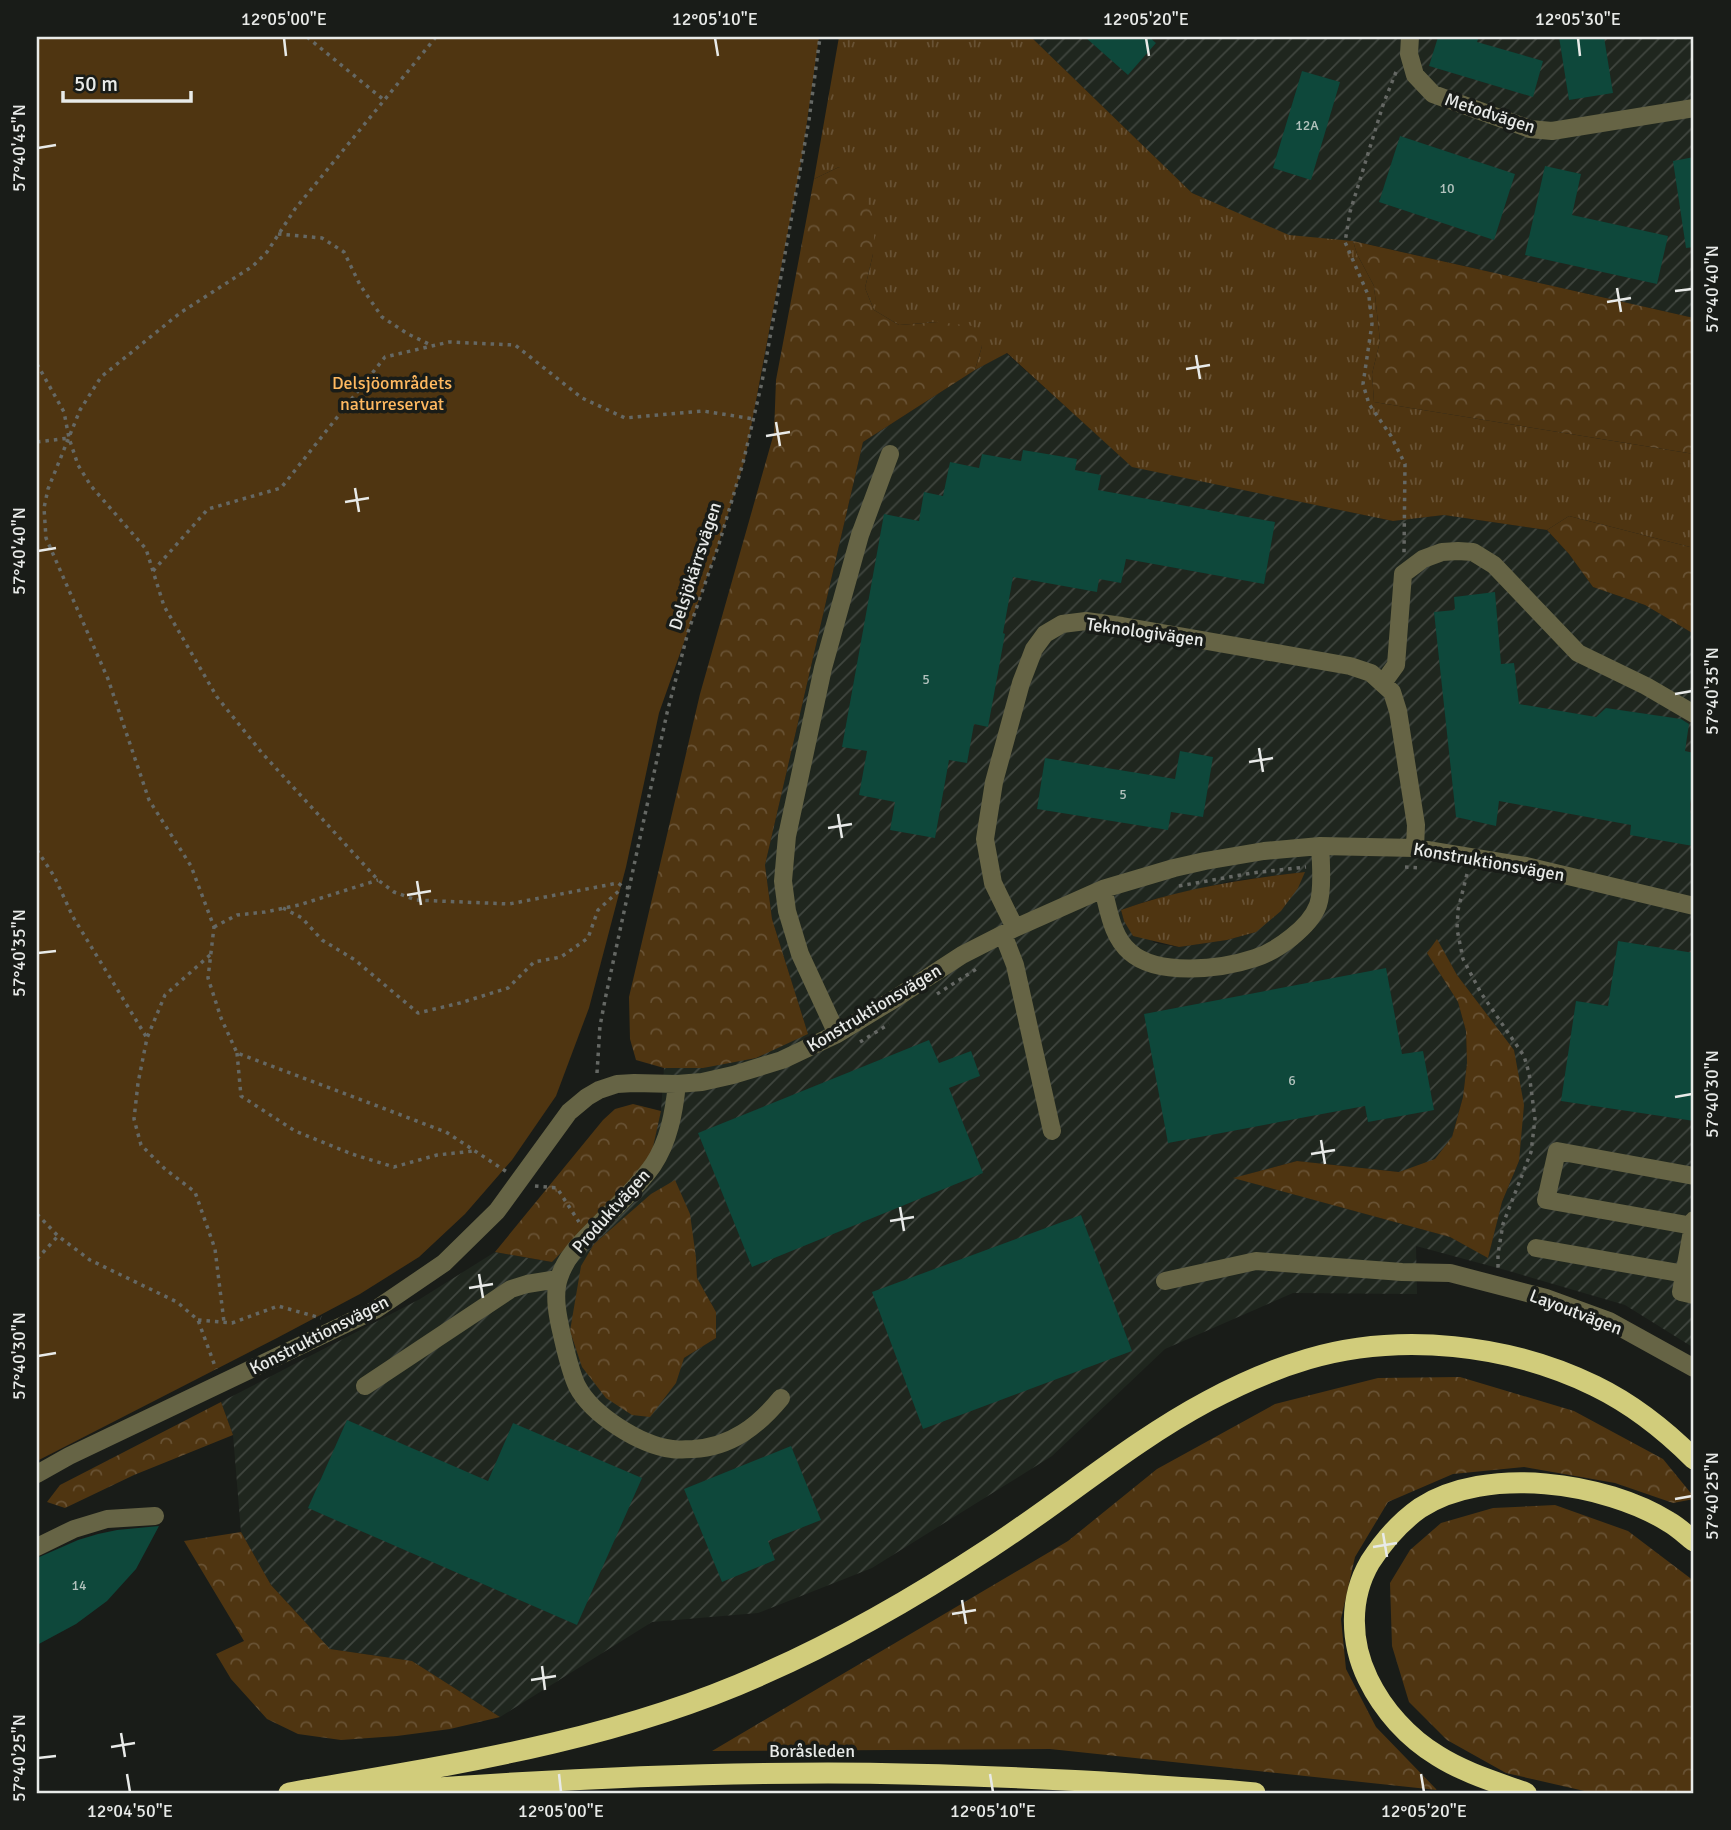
<svg xmlns="http://www.w3.org/2000/svg" width="1731" height="1830" font-family="Signika,sans-serif">
<defs>
<pattern id="industrial-furrows" width="10" height="10" patternUnits="userSpaceOnUse" patternTransform="scale(1.75)"><rect width="10" height="10" fill="#1f261e"/><path d="M-1 1l2-2M0 10L10 0M9 11l2-2" fill="none" stroke="#40463f"/></pattern>
<pattern id="grass-tufts" width="24" height="20" patternUnits="userSpaceOnUse" patternTransform="scale(1.75)"><rect width="24" height="20" fill="#4f3511"/><path d="M3 7l-1-3M5 7V3M7 7l1-3M15 17l-1-3M17 17v-4M19 17l1-3" fill="none" stroke="#685234"/></pattern>
<pattern id="forest-crowns" width="20" height="18" patternUnits="userSpaceOnUse" patternTransform="scale(1.75)"><rect width="20" height="18" fill="#4f3511"/><path d="M2 6a3 3 0 1 1 6 0M12 15a3 3 0 1 1 6 0" fill="none" stroke="#685234"/></pattern>
</defs>
<rect width="100%" height="100%" fill="#191c18"/>
<path fill="url(#industrial-furrows)" fill-rule="evenodd" d="M1031 37H1694V318L1354 241 1289 236 1192 193Z
M1006 353 1132 466 1393 521 1444 515 1547 530 1569 554 1593 587 1645 605 1694 634V1348L1625 1305 1509 1271 1416 1246 1417 1294 1293 1293 1165 1349 1052 1456 872 1568 758 1613 652 1622 500 1717 412 1661 330 1649 271 1585 241 1532 233 1435 221 1402 420 1299 495 1252 552 1262 650 1156 661 1111 664 1068H703L808 1034 772 919 765 865 863 442 975 370ZM1304 872 1256 932 1227 940 1178 947 1155 943 1124 921 1121 910 1150 900 1231 881ZM1437 940 1457 975 1514 1050 1519 1161 1502 1202 1488 1257 1450 1237 1234 1178 1297 1161 1400 1172 1435 1160 1452 1137 1463 1097 1467 1063 1466 1031 1458 1002 1427 953ZM616 1226 696 1258 697 1278 716 1312V1338L684 1358 594 1244Z"/>
<path fill="url(#grass-tufts)" d="M839 37H1031L1192 193 1289 235 1353 241 1357 254 1374 286 1380 341 1372 374 1374 402 1694 454V548L1569 516 1547 530 1444 515 1393 521 1132 467 1007 353 975 370 982 346 937 322 899 325 874 310 865 288 873 254 839 167 814 179Z
M1305 872 1298 888 1281 911 1256 932 1227 940 1179 947 1133 936 1124 921 1121 910C1180 889 1242 879 1305 872Z"/>
<path fill="url(#forest-crowns)" d="M839 167 860 185 875 222 873 254 865 288 874 310 899 325 937 322 973 326 982 346 975 370 863 442 765 865 772 919 808 1034 756 1058 703 1068H664L636 1060 630 1039 629 997 700 694 774 433 776 380 814 179Z
M1353 241 1694 318V454L1374 402 1372 374 1380 341 1374 286 1357 254Z
M1569 516 1694 548V634L1645 605 1593 587 1569 554 1547 530Z
M1437 939 1457 975 1514 1050 1524 1105 1519 1161 1502 1202 1488 1258 1450 1237 1233 1178 1297 1161 1399 1172 1435 1159 1452 1137 1463 1097 1467 1063 1466 1031 1458 1002 1427 953Z
M633 1104 661 1111 651 1156 625 1188 552 1262 495 1252 603 1120 615 1109Z
M675 1180 690 1214 696 1258 697 1278 716 1312V1338L684 1358 676 1383 650 1417 632 1415 606 1398 582 1367 570 1331 581 1266 594 1244 651 1194Z
M1460 1377 1574 1411 1663 1459 1694 1497V1499L1673 1503 1615 1483 1524 1467 1453 1474 1388 1502 1355 1557 1341 1619 1346 1669 1376 1727 1437 1790 1050 1749 712 1751 1068 1541 1157 1469 1275 1404 1378 1378Z
M221 1402 233 1435 134 1475 65 1508 47 1502 60 1485Z
M1555 1505 1628 1531 1694 1581V1793H1593L1506 1773 1447 1740 1409 1702 1392 1646 1390 1583 1410 1550 1441 1523 1493 1508Z
M241 1532 271 1585 330 1649 412 1661 500 1717 450 1729 397 1736 341 1740 298 1734 267 1719 231 1679 216 1654 244 1641 184 1541Z"/>
<path fill="#4f3511" d="M37 37H819L802 157 745 459 719 543 659 713 626 867 589 1008 556 1096 512 1160 465 1214 419 1257 360 1294 277 1338 37 1461Z"/>
<path fill="#0e483b" d="M1085 37H1149L1156 43 1128 75Z
M1438 37H1479L1477 42 1543 61 1533 97 1429 66Z
M1559 37H1604L1613 93 1569 100Z
M1302 71 1340 82 1311 180 1273 168Z
M1400 136 1515 174 1494 240 1379 202Z
M1694 157V247L1686 248 1673 161Z
M1545 166 1581 174 1572 215 1668 236 1657 284 1525 255Z
M1023 450 1077 459 1075 470 1101 475 1098 490 1275 522 1264 584 1126 559 1121 583 1099 579 1097 592 1013 577 1003 633 1005 634 988 727 974 724 967 763 949 760 935 838 890 830 895 802 859 795 867 751 842 747 884 514 919 521 924 492 943 496 950 462 979 468 982 454 1021 461Z
M1495 592 1501 664 1514 663 1519 704 1596 717 1606 708 1681 719 1689 724 1685 751 1694 753V783L1690 804 1693 846 1630 835 1631 825 1499 801 1496 826 1456 817 1434 612 1455 610 1454 597Z
M1180 751 1213 757 1203 817 1171 812 1168 830 1037 809 1045 758 1175 779Z
M1618 941 1694 953V1121L1561 1101 1576 1001 1608 1006Z
M1386 968 1402 1054 1423 1051 1434 1110 1368 1122 1365 1106 1168 1143 1144 1014Z
M929 1040 939 1063 971 1051 980 1076 949 1088 983 1173 752 1267 698 1133Z
M1081 1215 1132 1351 923 1429 872 1292Z
M347 1420 488 1481 513 1423 642 1478 577 1625 308 1508Z
M791 1446 821 1520 768 1541 775 1560 722 1582 684 1489Z
M159 1526 136 1569 107 1601 76 1624 37 1645V1558L78 1540 98 1534 117 1530Z"/>
<g fill="none" stroke-linecap="round" stroke-linejoin="round">
<path stroke="#656864" stroke-width="3.5" stroke-dasharray="3.5 5" stroke-linecap="butt" d="M307 37 384 100
M436 37 295 209 267 252 253 266 180 313 101 377 80 410 48 489 44 508 46 538 108 679 149 800 191 866 214 927 208 978 221 1018 237 1053 446 1132 507 1172
M1396 72 1383 105 1350 212 1345 242 1369 297 1372 324 1363 384 1369 404 1391 436 1405 464 1404 554
M278 234 322 238 344 252 360 285 382 317 408 334 433 346
M37 364 64 412 69 438 78 465 91 486 146 549 164 606 217 697 262 753 378 880 394 892 416 900 509 904 618 883 623 887 629 888
M37 442 69 438
M153 571 208 509 281 488 385 357 449 342 515 345 582 398 625 418 703 411 754 419
M37 850 54 876 73 917 147 1038
M1405 867 1421 868
M1467 874 1458 910 1457 929 1463 959 1481 993 1524 1056 1529 1073 1535 1119 1531 1152 1503 1224 1498 1254V1270
M1179 886 1252 873 1306 867
M283 908 302 918 322 940 355 960 418 1013 460 1003 508 988 534 962 561 957 588 938 598 910 622 888
M214 927 237 915 265 912 299 905 378 880
M210 955 165 995 147 1038 138 1083 134 1119 141 1145 165 1169 195 1192 215 1249 224 1322
M937 994 978 968
M860 1042 889 1024
M237 1053 241 1096 295 1131 352 1154 394 1167 437 1155 474 1151
M597 1073 600 1026 606 995 667 713 688 632 719 544 743 463 762 382 809 120 820 37
M535 1186 557 1188 579 1222
M37 1214 58 1236 90 1260 177 1302 198 1320 216 1369
M37 1259 58 1236
M198 1320 232 1323 278 1306 321 1318"/>
<path stroke="#666445" stroke-width="18" d="M1410 37 1409 54 1415 75 1433 94 1530 129 1552 131 1694 108
M1383 683 1396 665 1403 574 1423 559 1442 552 1458 551 1473 552 1494 565 1578 653 1646 686 1694 714
M1103 889C1109 911 1112 937 1130 952 1158 977 1222 969 1255 958 1277 951 1310 927 1318 905 1323 891 1321 860 1320 846
M1015 928 993 883 985 839 994 782 1021 683 1034 649 1045 634 1062 624 1086 621 1122 626 1350 666 1371 673 1392 692 1398 711 1416 825 1415 848
M1003 934 1015 965 1052 1131
M837 1034 800 954 787 911 783 881 787 836 823 668 860 535 890 454
M677 1084C674 1112 669 1141 653 1165 639 1185 620 1203 603 1220 586 1238 567 1253 559 1278 553 1295 558 1318 562 1335 566 1352 570 1371 577 1386 592 1415 640 1445 672 1449 678 1450 686 1449 693 1449 731 1447 758 1426 781 1398
M1694 1220 1681 1292 1694 1295
M1693 1226 1546 1200 1557 1151 1694 1176
M1536 1248 1685 1274
M1165 1281 1256 1261 1402 1272 1450 1273 1546 1298 1609 1321 1694 1368
M365 1386 511 1289 527 1284 558 1279
M37 1474 69 1456 375 1310 444 1263 497 1211 569 1112 587 1097 599 1090 617 1084 634 1083 677 1084 702 1082 733 1075 782 1060 837 1034 896 998 962 955 1015 928 1103 889 1174 868 1205 861 1264 851 1320 846 1415 848 1526 866 1694 906
M37 1547 74 1529 107 1519 155 1516"/>
<path stroke="#d1cc7b" stroke-width="21" d="M289 1793C449 1765 611 1742 761 1675 841 1640 917 1596 990 1548 1064 1500 1131 1442 1208 1401 1240 1384 1274 1369 1308 1359 1400 1332 1509 1344 1595 1386 1632 1404 1665 1430 1694 1459
M369 1793C521 1781 674 1773 828 1773 919 1773 1011 1777 1103 1782 1154 1786 1205 1788 1255 1793
M1526 1793C1496 1782 1465 1773 1438 1756 1408 1738 1383 1710 1368 1679 1350 1642 1349 1598 1370 1562 1383 1542 1400 1522 1420 1508 1486 1465 1605 1482 1669 1522 1678 1527 1686 1535 1694 1541"/>
</g>
<path fill="none" stroke="#e8eae8" stroke-width="2.5" d="M284 38 286 56M715 38 718 56M1146 38 1149 56M1578 38 1580 56M38 148 56 145M1617 288 1621 312M1675 291 1692 289M1607 302 1631 298M1196 355 1200 379M1186 369 1210 365M776 422 780 446M766 436 790 432M355 488 359 512M345 502 369 498M38 551 56 548M1675 694 1692 691M1259 748 1263 772M1249 762 1273 758M838 814 842 838M828 828 852 824M417 881 421 905M407 895 431 891M38 953 56 951M1675 1097 1692 1094M1321 1140 1325 1164M1311 1154 1335 1150M900 1207 904 1231M890 1221 914 1217M479 1274 483 1298M469 1288 493 1284M38 1356 56 1353M1675 1499 1692 1496M1383 1533 1387 1557M1373 1547 1397 1543M962 1600 966 1624M952 1614 976 1610M542 1666 545 1690M531 1680 556 1676M121 1733 125 1757M111 1747 135 1743M38 1758 56 1756M127 1774 130 1792M559 1774 561 1792M990 1774 993 1792M1421 1774 1424 1792"/>
<g text-anchor="middle" dominant-baseline="central" stroke-width="7" stroke-linejoin="round" paint-order="stroke">
<g font-size="14" fill="#b2c2bd">
<text x="1307" y="125">12A</text>
<text x="1447" y="188">10</text>
<text x="926" y="679">5</text>
<text x="1123" y="794">5</text>
<text x="1292" y="1080">6</text>
<text x="79" y="1585">14</text>
</g>
<g font-size="18" fill="#e8eae8" stroke="#191c18">
<text transform="translate(1490 113) rotate(18)">Metodvägen</text>
<text transform="translate(695 566) rotate(-72)">Delsjökärrsvägen</text>
<text transform="translate(1145 632) rotate(8)">Teknologivägen</text>
<text transform="translate(1489 862) rotate(10)">Konstruktionsvägen</text>
<text transform="translate(874 1008) rotate(-31)">Konstruktionsvägen</text>
<text transform="translate(611 1211) rotate(-48)">Produktvägen</text>
<text transform="translate(1576 1312) rotate(21)">Layoutvägen</text>
<text transform="translate(319 1335) rotate(-27)">Konstruktionsvägen</text>
<text x="812" y="1751">Boråsleden</text>
</g>
<g font-size="18" fill="#ffb960" stroke="#191c18">
<text x="392" y="383">Delsjöområdets<tspan x="392" dy="21">naturreservat</tspan></text>
</g>
</g>
<rect width="1731" height="1830" fill="none" stroke="#191c18" stroke-width="77"/>
<path d="M63 91v10h128v-10" fill="none" stroke="#e8eae8" stroke-width="3.5"/>
<text x="74" y="91" font-size="21" fill="#e8eae8" stroke="#191c18" stroke-width="5" paint-order="stroke">50 m</text>
<rect x="38" y="38" width="1654" height="1754" fill="none" stroke="#e8eae8" stroke-width="2.5"/>
<g font-size="18" text-anchor="middle" fill="#e8eae8">
<text x="284" y="25">12°05'00"E</text>
<text x="715" y="25">12°05'10"E</text>
<text x="1146" y="25">12°05'20"E</text>
<text x="1578" y="25">12°05'30"E</text>
<text transform="translate(19 148) rotate(-90)" y="6">57°40'45"N</text>
<text transform="translate(1712 289) rotate(-90)" y="6">57°40'40"N</text>
<text transform="translate(19 551) rotate(-90)" y="6">57°40'40"N</text>
<text transform="translate(1712 691) rotate(-90)" y="6">57°40'35"N</text>
<text transform="translate(19 953) rotate(-90)" y="6">57°40'35"N</text>
<text transform="translate(1712 1094) rotate(-90)" y="6">57°40'30"N</text>
<text transform="translate(19 1356) rotate(-90)" y="6">57°40'30"N</text>
<text transform="translate(1712 1496) rotate(-90)" y="6">57°40'25"N</text>
<text transform="translate(19 1758) rotate(-90)" y="6">57°40'25"N</text>
<text x="130" y="1817">12°04'50"E</text>
<text x="561" y="1817">12°05'00"E</text>
<text x="993" y="1817">12°05'10"E</text>
<text x="1424" y="1817">12°05'20"E</text>
</g>
</svg>
